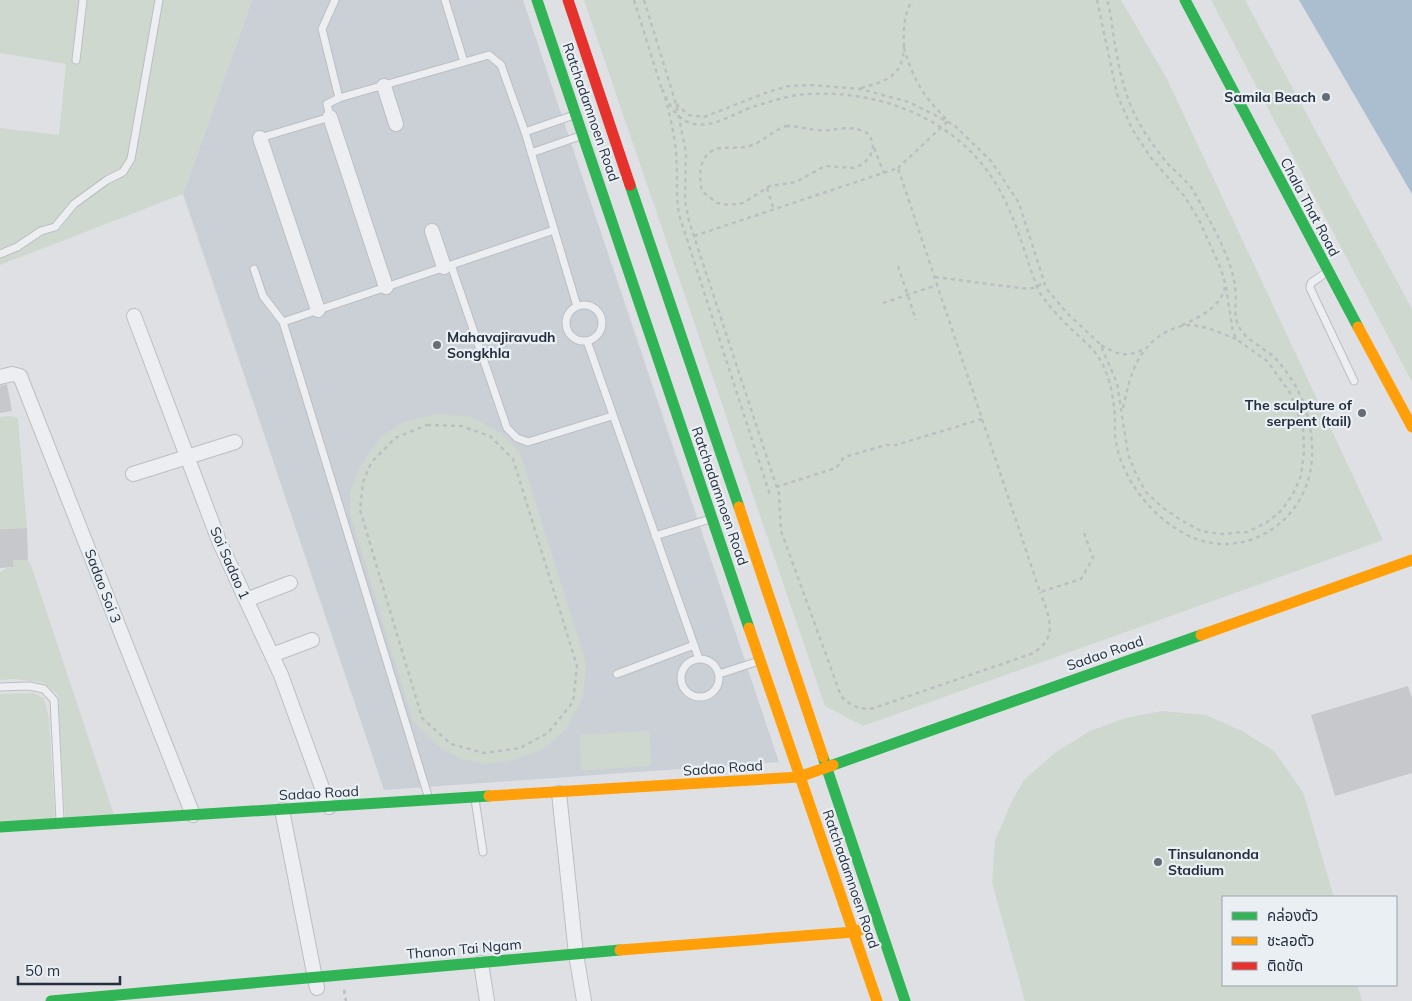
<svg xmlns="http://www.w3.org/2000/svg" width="1412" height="1001" font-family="Mulish,'Noto Sans Thai',sans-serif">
<rect width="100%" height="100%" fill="#dee0e3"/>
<path fill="#cbd0d7" d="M252 0H523L779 762 384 790 183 194Z"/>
<path fill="#cfd8ce" d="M0 0H252L183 194 0 265V128L59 135 66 64 0 53Z
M584 0H1121L1167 79 1383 540 863 726 825 706Z
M1211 0H1245L1412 309V382Z
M438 414 471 417 502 434 520 453 586 663 583 697 565 730 543 749 512 760 487 764 461 759 438 746 413 721 350 513V493L359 468 381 437 404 422Z
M10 416 18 418 27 528 0 529V417Z
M13 560H28L31 565 114 815 65 819 58 695 44 683 15 679 0 680V572L7 568 14 567Z
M34 693 44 698 49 718 55 820 0 824V694Z
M1162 711 1206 715 1242 731 1274 751 1303 792 1334 897H1223V985H1357L1362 1001H1025L992 883 995 841 1011 803 1024 780 1056 752 1090 731 1126 718Z
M649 731 651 766 581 770 580 735Z"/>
<path fill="#aabed0" d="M1299 0H1412V194Z"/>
<path fill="#c6c8cb" d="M7 384 12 411 0 413V386Z
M27 528 28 560H13L14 567 0 568V529Z
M1408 686 1412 698V773L1335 796 1311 715Z"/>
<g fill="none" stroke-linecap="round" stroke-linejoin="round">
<g stroke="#bcbec1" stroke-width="9">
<path id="lane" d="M335 0 322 29 339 98
M445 0 464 62
M76 60 83 0
M525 132 574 115
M260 138 330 117 327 104 339 98 489 55 501 65 525 132 577 306
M531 153 580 136
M0 254 17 247 41 231 55 227 74 204 107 180 123 172 131 159 159 0
M451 265 507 428 517 438 528 442 612 416
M254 269 263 296 283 322 429 799
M1327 272 1311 283 1310 288 1354 381
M566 323a18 18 0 1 1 36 0a18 18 0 1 1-36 0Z
M283 322 554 230
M587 341 699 659
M655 536 710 519
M681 678a19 19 0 1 1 38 0a19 19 0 1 1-38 0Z
M617 674 694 645
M719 674 759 661
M0 687 29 686 44 689 54 700 60 820
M475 799 483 852"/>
</g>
<g stroke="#bcbec1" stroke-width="16">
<path id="street" d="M384 86 396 124
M330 117 386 287
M260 138 318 310
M432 231 444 267
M134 316 219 541 281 675 329 807
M0 377 12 374 20 376 193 815
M133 474 235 442
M246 600 290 583
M272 655 312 640
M559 793 576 954 584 1001
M282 810 317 988
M481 963 487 1001"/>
</g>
<path stroke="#bcbfc2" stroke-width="2.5" stroke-dasharray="4 4" stroke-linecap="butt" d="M634 0 662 90
M644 0 676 104 686 152 685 201 689 221 779 494 781 531 841 696C850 705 860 711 874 708L1031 654C1059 639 1050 618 1040 592
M904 47C903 30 904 15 912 0
M861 88C886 81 902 77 904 48 914 81 923 96 948 121L898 168
M662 89C669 104 676 120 694 124 717 128 738 110 759 105 775 100 791 95 807 94 874 90 944 114 986 169 1014 207 1022 247 1038 290 1047 304 1058 316 1070 328 1082 339 1096 350 1103 365 1109 378 1113 394 1114 408 1116 420 1114 432 1116 443 1124 482 1152 517 1187 535 1239 561 1298 528 1310 473 1314 454 1312 432 1307 414 1302 394 1289 373 1275 358 1264 347 1244 340 1238 325 1233 312 1237 299 1235 286 1232 264 1220 240 1210 221 1204 211 1199 200 1193 190 1187 181 1177 173 1169 165 1155 149 1142 130 1133 111 1123 89 1118 63 1114 39 1112 26 1111 12 1107 0
M665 97C670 115 674 133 676 152 678 174 675 197 680 218L770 495
M676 104 689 115 704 117 768 92 789 86 811 85 860 89 909 102 954 125 991 161 1019 203 1046 288 1067 313 1100 344 1117 383 1128 454 1136 474 1146 492 1162 507 1181 520 1201 531 1221 534 1247 532 1266 523 1281 511 1293 494 1301 476 1304 452 1303 426 1289 391 1267 361 1239 341 1233 333 1226 286 1221 269 1199 220 1185 197 1151 158 1132 129 1117 94 1097 0
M786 126C797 126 806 129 817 130 836 132 852 122 870 135L873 147 870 157 863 164 854 168 825 166 796 182 770 186 743 203 729 205 717 203 702 191C698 174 699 151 721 148 731 147 742 149 752 145 764 141 772 131 786 126Z
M874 148 884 173
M767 188 774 210
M694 236 898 168 1040 592 1081 579 1093 558 1084 533
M898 266 916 320
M935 277 1028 289 1033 288 1044 283
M883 303 937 285
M1182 325C1201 316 1220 308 1225 287
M1101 345C1117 354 1124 358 1142 350
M1123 408C1130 376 1136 348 1168 331 1175 328 1182 325 1190 325 1207 326 1223 334 1238 340
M427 425 461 426 490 436 513 459 577 666 573 702 548 733 520 748 484 753 451 744 422 718 360 510 363 482 371 463 395 438Z
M776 487 836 468 844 457 886 445H896L982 419
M344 990 346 1001"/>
<use href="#lane" stroke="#edeef1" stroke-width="7"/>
<use href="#street" stroke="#edeef1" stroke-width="14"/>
<path stroke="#30b455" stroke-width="11" d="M537 0 749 628
M1185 0 1358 327
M630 185 739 507
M823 757 905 1001
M833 765 1201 635
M0 827 489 796
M51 1001 620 950"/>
<path stroke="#ff9f0a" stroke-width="11" d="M1358 327 1412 427
M739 507 823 757
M749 628 877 1001
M1201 635 1412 560
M489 796 799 777 833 765
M620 950 854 932 866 928"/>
<path stroke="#e5322d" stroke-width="11" d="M568 0 630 185"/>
</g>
<g fill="#666d77" stroke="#eaeff4" stroke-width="2">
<circle cx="1326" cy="97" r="5"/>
<circle cx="437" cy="345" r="5"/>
<circle cx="1362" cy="413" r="5"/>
<circle cx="1158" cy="862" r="5"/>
</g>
<g text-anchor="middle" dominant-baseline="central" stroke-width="4.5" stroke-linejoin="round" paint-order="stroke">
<g font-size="14" font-weight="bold" fill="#252f3d" stroke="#eaeff4" text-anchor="end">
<text x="1316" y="97">Samila Beach</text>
<text x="447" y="337" text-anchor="start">Mahavajiravudh<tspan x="447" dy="16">Songkhla</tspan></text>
<text x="1352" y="405">The sculpture of<tspan x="1352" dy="16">serpent (tail)</tspan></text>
<text x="1168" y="854" text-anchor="start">Tinsulanonda<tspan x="1168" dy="16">Stadium</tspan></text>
</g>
<g font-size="14" fill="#252f3d" stroke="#eaeff4">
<text transform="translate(591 112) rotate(71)">Ratchadamnoen Road</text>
<text transform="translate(1310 207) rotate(62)">Chala That Road</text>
<text transform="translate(720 496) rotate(71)">Ratchadamnoen Road</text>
<text transform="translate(230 563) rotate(66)">Soi Sadao 1</text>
<text transform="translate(103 586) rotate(69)">Sadao Soi 3</text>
<text transform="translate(1105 653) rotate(-19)">Sadao Road</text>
<text transform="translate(723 768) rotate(-4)">Sadao Road</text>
<text transform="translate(319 793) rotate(-3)">Sadao Road</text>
<text transform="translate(851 879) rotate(71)">Ratchadamnoen Road</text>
<text transform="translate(464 949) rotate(-5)">Thanon Tai Ngam</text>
</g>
</g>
<rect x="1222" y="896" width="175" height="90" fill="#eaeff4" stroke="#9ba2ab"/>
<rect x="1232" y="912" width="25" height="8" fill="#30b455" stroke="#9ba2ab"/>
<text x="1267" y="921" font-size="15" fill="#252f3d">คล่องตัว</text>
<rect x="1232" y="937" width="25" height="8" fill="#ff9f0a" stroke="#9ba2ab"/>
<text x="1267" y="946" font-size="15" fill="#252f3d">ชะลอตัว</text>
<rect x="1232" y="962" width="25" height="8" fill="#e5322d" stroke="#9ba2ab"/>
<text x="1267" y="971" font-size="15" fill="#252f3d">ติดขัด</text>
<path d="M18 976v8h102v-8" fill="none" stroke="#252f3d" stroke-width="2.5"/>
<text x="25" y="976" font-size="15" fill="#252f3d" stroke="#eaeff4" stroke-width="4" paint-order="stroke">50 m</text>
</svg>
